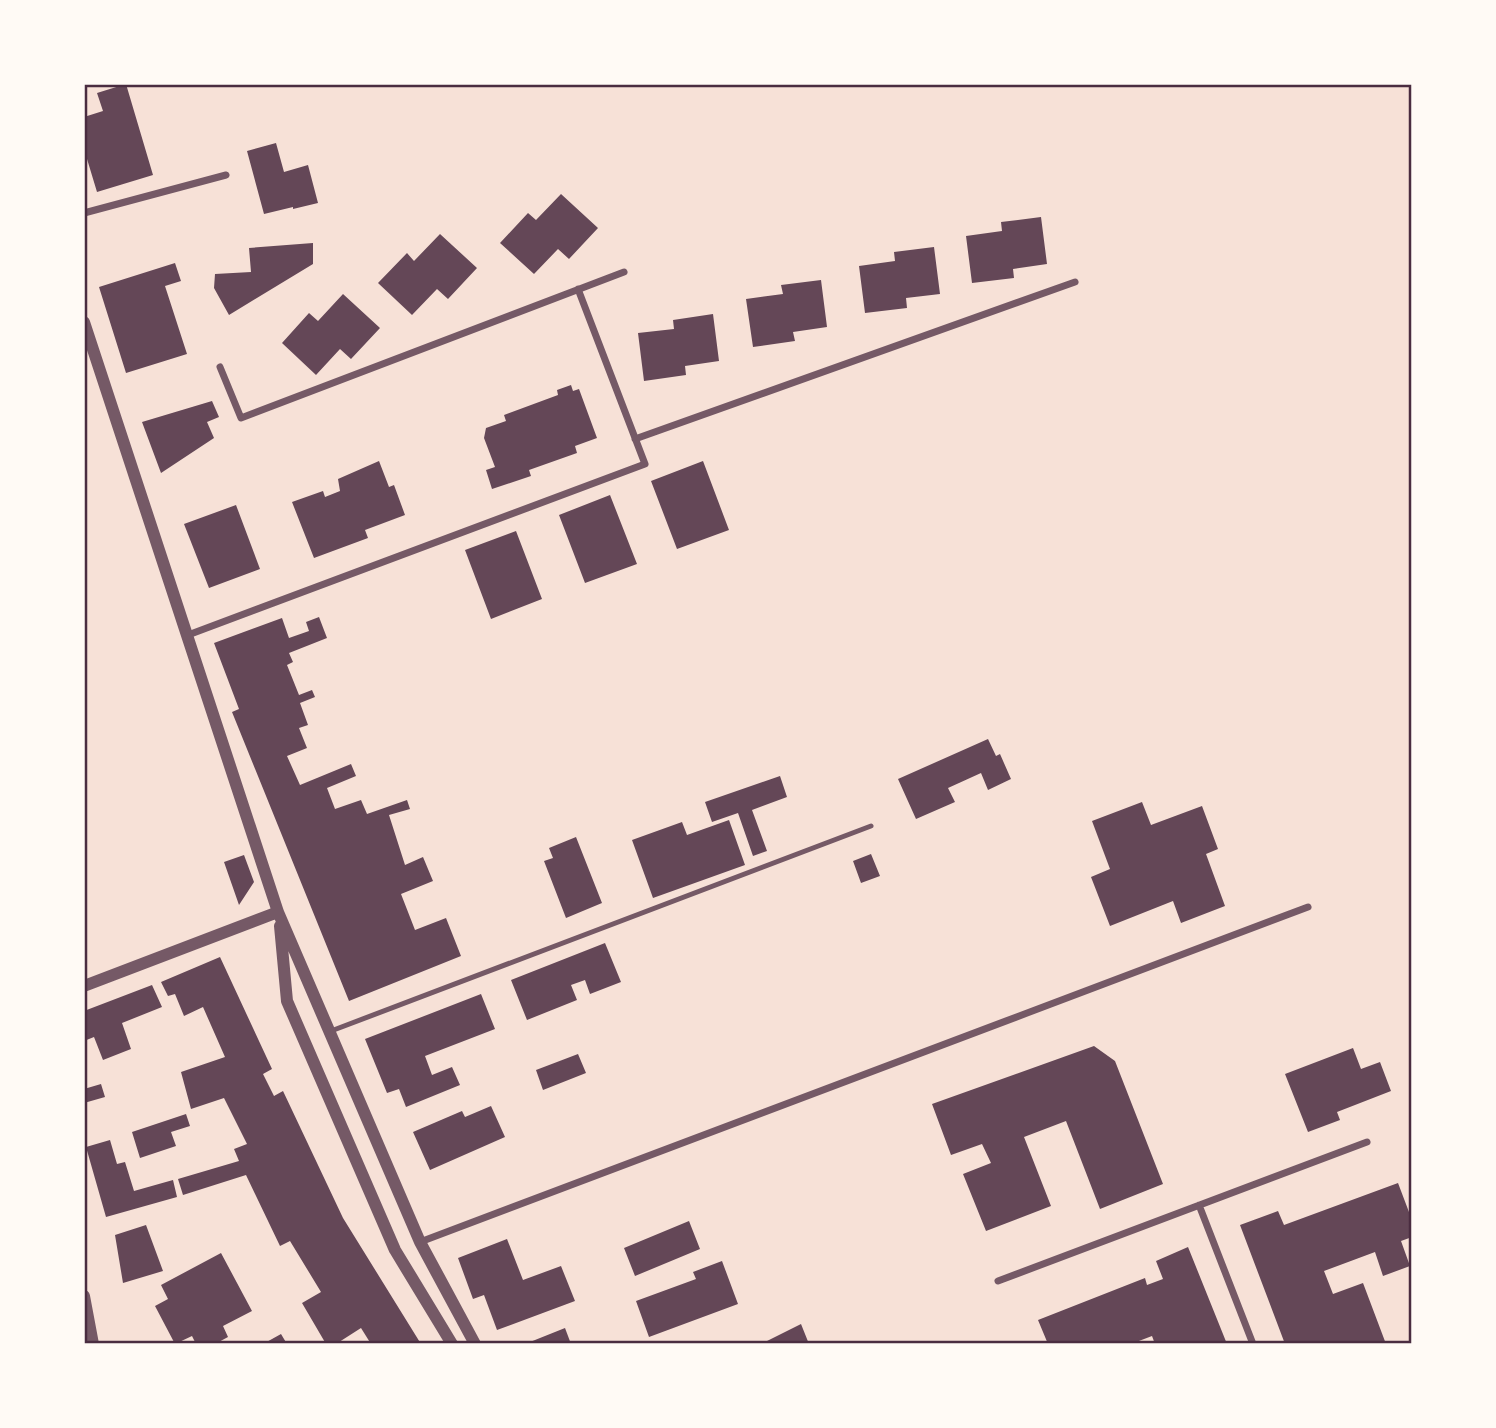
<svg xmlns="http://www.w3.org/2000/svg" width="1496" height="1428" font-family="'Golos Text',sans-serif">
<rect width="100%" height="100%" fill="#f7e1d7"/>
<path fill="#644757" d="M126 84 153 175 97 192 84 149V117L103 111 97 93Z
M276 143 284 172 308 165 318 203 293 209V207L264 214 247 151Z
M561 194 598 228 569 259 558 249 534 274 500 243 528 213 536 220Z
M1041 217 1047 264 1013 269 1014 278 972 283 966 236 1002 231 1001 222Z
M440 234 477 268 448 299 437 289 412 315 378 283 407 253 414 261Z
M313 243V264L229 315 214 288 215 274 251 272 249 248Z
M934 247 940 294 906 298 907 308 865 313 859 266 895 261 894 252Z
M175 263 181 281 165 286 187 354 126 373 99 287Z
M821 280 827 327 793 332 795 341 753 347 746 299 783 294 781 285Z
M343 294 380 328 351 359 340 349 316 375 282 343 309 313 318 321Z
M713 314 719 361 685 366 686 375 644 381 638 333 674 329 673 320Z
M571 385 573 391 579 389 597 438 575 446 577 453 529 470 531 476 492 489 486 470 495 467 484 438 486 428 506 421 504 415 558 395 557 390Z
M212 401 219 417 207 422 214 438 161 473 142 422Z
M379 461 389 487 394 485 405 515 365 530 368 538 314 558 292 502 323 491 325 497 340 491 338 479Z
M703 461 729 530 677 549 651 481Z
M610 495 637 564 585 583 559 515Z
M236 505 260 569 209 588 184 524Z
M516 531 542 599 491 619 465 550Z
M319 617 327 638 289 653 293 662 287 665 299 695 312 690 315 697 300 703 308 725 299 728 307 748 287 756 300 785 351 764 356 776 327 788 335 809 361 800 367 814 407 800 410 809 389 815 405 865 423 857 433 881 401 894 415 930 446 918 461 956 349 1001 232 712 239 709 214 643 282 618 289 638 309 631 306 622Z
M988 739 996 756 1000 754 1011 779 988 790 981 773 948 788 955 802 916 819 898 779Z
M780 776 787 797 752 810 767 851 753 856 738 813 712 822 705 802Z
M1142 802 1151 825 1202 806 1218 849 1206 854 1225 906 1181 923 1173 901 1110 926 1091 877 1110 869 1092 821Z
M729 820 745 865 653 898 632 840 682 822 687 835Z
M576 837 602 903 566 918 544 861 553 858 549 848Z
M871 854 880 876 861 883 853 861Z
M244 855 254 882 239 905 224 862Z
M605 943 621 982 590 994 585 980 571 985 577 1000 527 1020 511 980Z
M220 957 272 1069 263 1074 274 1096 283 1091 343 1218 421 1344H371L361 1328 336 1344H326L302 1303 321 1292 290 1241 280 1246 246 1175 183 1195 178 1179 239 1161 234 1149 247 1144 224 1098 191 1109 181 1072 225 1057 203 1007 184 1016 175 994 168 996 161 982Z
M152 985 162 1007 122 1023 131 1049 103 1060 94 1037 84 1041V1011Z
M481 994 495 1029 425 1056 432 1075 452 1067 460 1085 406 1107 399 1089 387 1093 365 1039Z
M1094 1046 1115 1061 1163 1184 1100 1209 1066 1121 1024 1137 1051 1206 986 1231 963 1174 991 1163 982 1144 951 1155 932 1104Z
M1353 1048 1361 1069 1380 1062 1391 1091 1337 1112 1340 1120 1308 1132 1285 1074Z
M578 1054 586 1073 543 1090 536 1070Z
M101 1084 105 1097 84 1103V1089Z
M491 1106 505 1137 430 1170 413 1132 462 1111 465 1117Z
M186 1114 190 1126 171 1132 176 1146 140 1158 132 1132Z
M110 1140 117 1164 125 1162 134 1191 173 1180 177 1197 106 1217 86 1147Z
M1398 1183 1412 1220V1237L1401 1241 1410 1266 1383 1276 1375 1252 1324 1271 1333 1294 1363 1283 1386 1344H1285L1240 1225 1278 1211 1284 1225Z
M689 1221 700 1249 635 1276 624 1248Z
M146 1225 163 1271 123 1283 115 1235Z
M507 1239 523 1280 561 1266 575 1301 497 1330 484 1295 473 1299 458 1258Z
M1188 1247 1227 1344H1155L1152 1336 1131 1344H1048L1038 1320 1145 1278 1147 1285 1163 1279 1156 1261Z
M221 1253 252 1311 223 1326 228 1337 215 1344H196L192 1336 175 1344 155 1306 168 1299 161 1285Z
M722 1261 738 1304 649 1337 636 1301 696 1279 693 1272Z
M801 1324 809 1344H761Z
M565 1328 571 1344H525Z
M281 1334 287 1344H263Z"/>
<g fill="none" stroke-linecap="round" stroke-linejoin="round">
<path stroke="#755966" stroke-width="5" d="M331 1031 871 826"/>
<path stroke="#755966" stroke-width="7" d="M84 213 226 175
M220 367 241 418 624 272
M635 439 1075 282
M188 635 645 464 578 289
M1199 1205 1253 1344
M420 1242 1308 907
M998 1281 1367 1142"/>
<path stroke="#755966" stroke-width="12" d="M84 322 278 912 420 1242 475 1344
M280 926 287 1001 395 1250 452 1344
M84 986 278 912
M84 1296 93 1344"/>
</g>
<rect width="1496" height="1428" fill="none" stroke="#fffaf5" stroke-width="172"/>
<rect x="86" y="86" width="1324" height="1256" fill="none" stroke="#4a2c40" stroke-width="2.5"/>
</svg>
